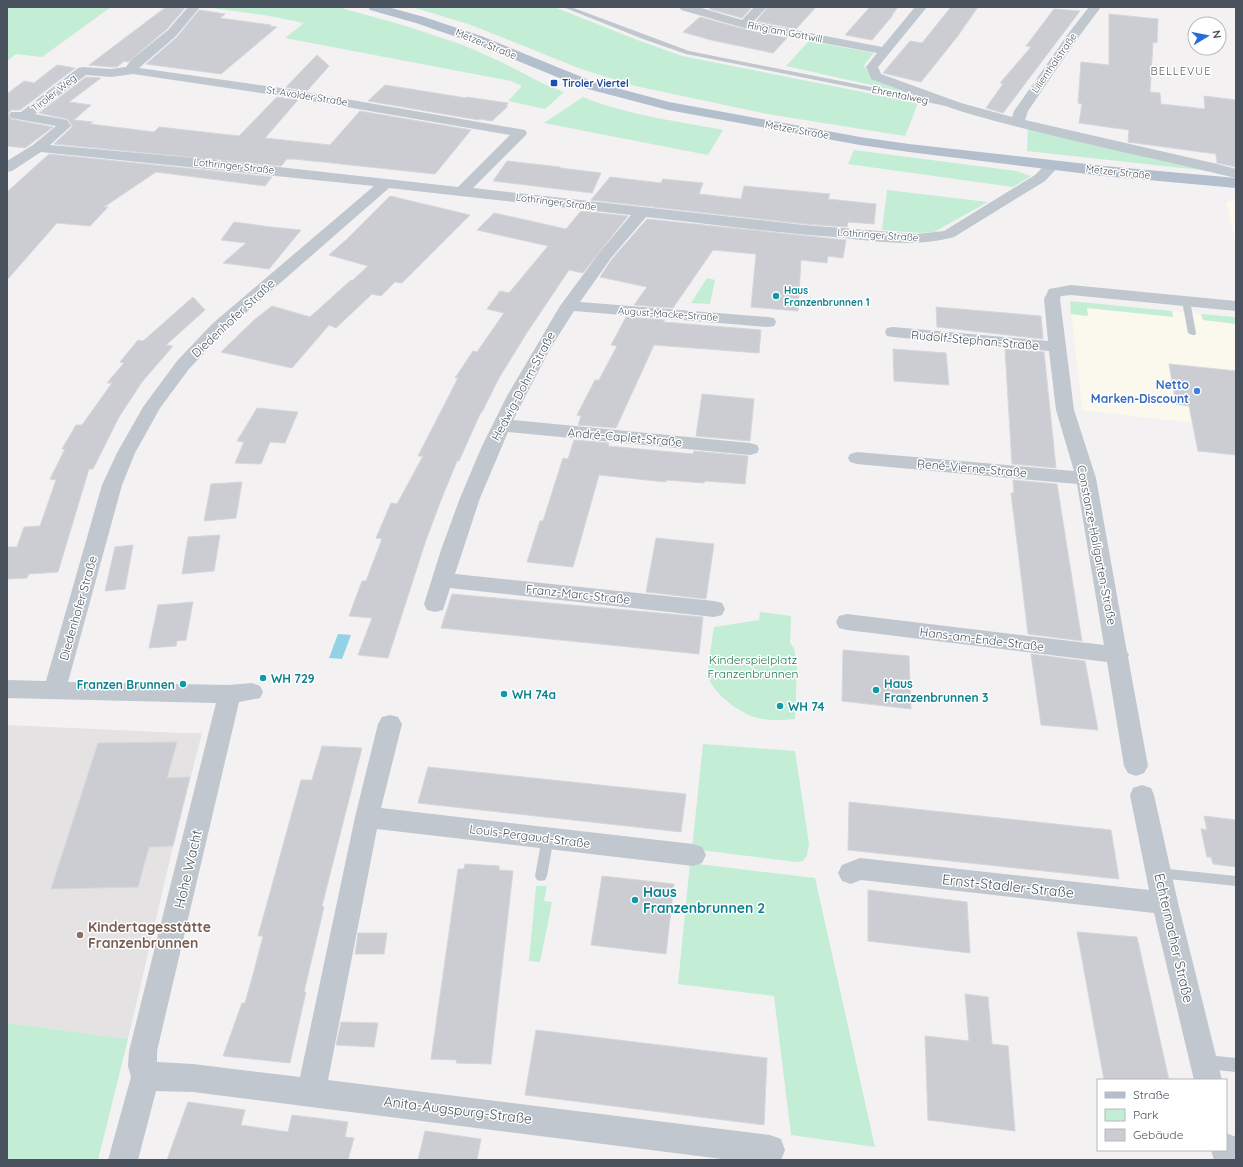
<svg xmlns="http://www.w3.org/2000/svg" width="1243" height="1167" font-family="Quicksand,sans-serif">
<rect width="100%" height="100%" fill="#f3f1f1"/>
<path fill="#fbf8ed" d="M1236 199V245L1226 202Z
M1070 301 1236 317V428L1082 410Z"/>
<path fill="#e4e2e2" d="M7 725 180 733H202L173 846 128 1039 7 1023Z"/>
<path fill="#c3edd5" d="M7 7H111L42 57 16 54 7 61Z
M205 7H338L409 27 463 45 499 61 544 84 564 92 545 109 508 101 522 86 511 81 285 38 304 23 270 16Z
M412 7H554L640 41 682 56 918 103 905 136 767 114 635 86 581 69 471 25Z
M809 41 874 53 864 65 870 77 916 95 786 66Z
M583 97C627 115 676 121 723 130L708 155 544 123Z
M1028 128 1219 172 1027 151Z
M854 150 1016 171 1031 176 1013 187 848 164Z
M887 190 988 202 934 232 919 233 882 230Z
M707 278 715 280 710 304 691 303Z
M1070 301 1172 311 1173 317 1087 308 1088 316 1071 314Z
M1201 314 1236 317V324L1203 320Z
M760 612 791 616 790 643 794 648 797 668 795 719C783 720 771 721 758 718 742 715 712 693 708 676 707 670 713 635 714 627L759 620Z
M703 744 795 751 809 844 807 855 803 861 796 862 692 849Z
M690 863 815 878 875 1147 791 1135 774 996 678 984Z
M536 886H547L544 901 552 902 540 962 529 961Z
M7 1023 128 1039 98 1160H7Z"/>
<path fill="#93d2e6" d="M338 634 351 635 342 659 329 658Z"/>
<path fill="#cbcdd3" stroke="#d5d7dc" d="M166 7 185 8 167 29 128 62 124 61 117 67H111L89 65Z
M711 7H752L742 18 709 9Z
M768 7H816L796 29 756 21Z
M870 7H898L892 15H893L872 40 845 35Z
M951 7H978L957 37 921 82 883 73 910 41 922 43Z
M1054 9 1080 11 1003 113 986 108 1003 84 1000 83 1031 47 1026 46Z
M199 10 225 14 220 18 271 25 269 26 277 27 221 74 146 64 177 37Z
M1109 14 1158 19 1157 43 1153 42 1150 92 1160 93 1161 104 1205 109 1204 96 1236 100V167L1217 163 1216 154 1128 142 1129 130 1079 123 1082 104 1078 103 1081 62 1109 65Z
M700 17 744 29 787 38 773 53 711 40 683 32Z
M317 55 329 66 307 91 286 87Z
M57 65 75 68 20 110H11L8 114 11 119 53 127 25 148 7 146V94L24 81 34 83Z
M86 77 101 78 69 102 91 105 74 120 93 122 90 124 154 132 159 127 239 136 277 97 298 100 265 138 330 145 360 111 471 130 435 174 294 159H287L281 166 54 144 72 127V125L67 119 39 113Z
M385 85 466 98 467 97 508 103 506 106H508L492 121 480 119 479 120 368 101Z
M49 154 272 177 265 186 156 172 104 207H108L90 226 57 223 7 280V192Z
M507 161 560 167V168L601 173 592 193 493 181Z
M610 177 661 183 663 179 703 183 699 194 741 199 744 186 830 194 828 199 876 204 874 224 848 222 847 227 804 224 591 200Z
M390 196 470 215 402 283 395 282 381 296 372 294 336 328 329 325 292 368 221 352 254 320 272 306 310 317 351 280 352 281 368 266 329 255 347 239Z
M581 211 628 216 583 273 569 270 528 331 499 378 482 412H481L459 461H457L441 500 425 543 388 658 358 655 372 618 349 616 362 581H366L382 539 376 538 391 503 397 504 423 456H418L458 378H455L473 351 477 352 504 313 487 309 500 291 509 293 548 246 477 230 494 213 566 229Z
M647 219 846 240 843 258 828 256 827 263 801 260 798 311 751 307 756 254 713 250 673 308 634 305 647 287 600 277 612 259Z
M234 222 271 227 301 230 269 269 223 263 246 243 221 240Z
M193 297 205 310 166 345 173 346 142 382 119 417 93 469H89L58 572 29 574 27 578 7 579V547H17L24 527 40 526 56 480 50 479 65 449H62L76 425H82L112 383H107L124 363 120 362 138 340 143 341Z
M936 307 1041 316 1043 339 937 327Z
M626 317 665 320 663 322 761 330 759 353 654 345 616 428 578 425 581 416 577 415 595 380H599L617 346 611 345Z
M893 349 946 353 949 385 894 381Z
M1005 349 1044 352 1056 468 1012 464Z
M1169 364 1236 371V455L1198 451 1189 406 1176 404Z
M702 394 754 399 750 441 696 436Z
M257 408 298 412 285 443 270 442 261 464 235 463 244 442 237 441Z
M574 440 609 443 608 446 693 454 694 451 748 456 745 484 705 481 704 483 666 480V482L599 475 573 567 527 562 540 521H543L563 458 568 459Z
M1013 480 1057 484 1082 641 1028 634 1011 493H1014Z
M242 482 236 518 204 521 211 484Z
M220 535 214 571 182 574 188 537Z
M656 538 714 544 706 599 646 592Z
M133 545 125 589 105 591 115 547Z
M452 594 703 617 699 654 441 628Z
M193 602 186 640 177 641 176 646 149 648 158 605Z
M843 650 909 656 911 709 842 701Z
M1031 654 1085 661 1098 730 1041 725Z
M177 742 167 778 190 777 173 846 149 847 138 887 51 889 98 743Z
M322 746 362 748 322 906 324 907 304 992H306L290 1063 223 1056 242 1003H245L254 971 263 936H258L301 780H312Z
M428 767 686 794 681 832 418 803Z
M849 802 1111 830 1119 879 848 850Z
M1204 816 1236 820V867L1213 864 1211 857H1207L1201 829 1207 830Z
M465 864 499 866V870L513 871 491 1064 456 1063 457 1060 431 1059 458 869H464Z
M602 876 674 884 666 954 591 945Z
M868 890 967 902 970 953 868 941Z
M1077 932 1137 937 1169 1080H1104Z
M358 933H387L384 954H355Z
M965 994 988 997 992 1044 1008 1046 1015 1131 928 1120 925 1036 969 1041Z
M341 1022 378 1023 374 1047 336 1045Z
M536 1030 767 1058 764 1125 525 1095Z
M188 1102 245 1110 241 1125 288 1132 292 1115 348 1122 345 1137 354 1138 348 1160H167Z
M425 1131 481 1139 477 1160H418Z"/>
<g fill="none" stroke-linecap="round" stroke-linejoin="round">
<path fill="#c0c7ce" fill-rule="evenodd" d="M563 7H571L689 51 946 102 949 104 946 106 686 54 643 39Z
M1183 299H1186L1190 301 1196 333 1195 335H1192L1188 333 1182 301Z
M548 832 552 833 554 837 547 876 545 880 541 881 537 880 535 876 542 837 544 833Z
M1159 868 1236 876V886L1159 878 1155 877 1153 873 1155 869Z
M1206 1055 1236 1058V1072L1206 1069 1201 1067 1199 1062 1201 1057Z"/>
<path fill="#c0c7ce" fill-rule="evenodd" d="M188 7H200L176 36 139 68 288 89 525 130 527 133 525 136 473 188 804 225 917 234 944 231 1035 175 1048 162 1053 161 1058 162 1060 165 1045 181 954 237C915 248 874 241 834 237 771 232 708 224 646 217L611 258 580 302 768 317 774 318 776 322 774 326 768 327 574 311 551 347 513 420 750 443 757 445 759 449 757 453 750 455 508 432 480 498 455 574 714 601 722 603 725 609 722 615 714 617 450 588 443 610 435 612 427 610 424 604 441 550 460 498 482 446 507 396 560 306 600 252 631 215 389 188 224 332 189 369 160 408 135 453 122 485 68 682 229 685 252 683 260 686 263 692 260 698 239 702 157 1051V1062L193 1064 300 1077 355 817 378 724 382 717 390 715 398 717 402 724 381 808 693 844 702 847 706 855 702 863 693 866 377 829 328 1080 770 1135 781 1139 785 1150 781 1160H730L193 1092 156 1091 138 1160H108L131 1077 128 1066 129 1051 216 703 7 698V680L46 681 102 485 117 453 143 407 177 361 212 324 374 186 41 152 12 171 7 172V161L33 145 56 126 11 118 9 115 11 112H21L78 68 83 67 111 69 126 67 131 60 168 30ZM133 74 288 97 510 135 458 187 206 159 50 145 71 126 67 120 35 114 86 75 111 77Z
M679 7H698L742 20 754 7H767L753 22 882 47 915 7H927L878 67 881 74 961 103 1012 117 1014 111 1068 34 1089 7H1101L1077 39 1028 111 1025 120 1213 163 1236 169V178C1145 156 1052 138 963 112 932 102 902 90 871 79L866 67 877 53 744 28 681 10Z
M1071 285 1236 301V311L1071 295 1061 296 1060 299 1074 410 1096 478 1127 652 1129 655 1128 657 1148 766 1144 773 1136 776 1128 773 1124 766 1107 662 847 630 839 628 836 622 839 616 847 614 1104 645 1077 484 857 464 850 462 848 458 850 454 857 452 1074 471 1056 410 1049 351 893 337 887 336 885 332 887 328 893 327 1048 341 1044 299 1049 289Z
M1142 785 1151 788 1154 795 1178 903 1222 1080H1194L1154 913 861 880 851 884 842 881 838 873 842 865 860 858 1149 890 1130 795 1133 788Z
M1226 1133 1236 1137V1160H1214L1211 1150H1226Z"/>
<path fill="#b3bfcd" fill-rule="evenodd" d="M368 7H388L424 17 481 36 594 82 669 102 860 137 909 144 1104 166 1236 178V188L1104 176 909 152 860 145 668 110 584 88 471 42 416 23 370 10Z"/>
</g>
<rect fill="#1a4fb4" stroke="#fff" stroke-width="1.5" x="550" y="79" width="8" height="8" rx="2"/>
<g fill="#0f9aa8" stroke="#fff" stroke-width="1.5">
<circle cx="776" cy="296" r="4"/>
<circle cx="263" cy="678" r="4"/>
<circle cx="183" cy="684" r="4"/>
<circle cx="876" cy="690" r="4"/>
<circle cx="504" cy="694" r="4"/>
<circle cx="780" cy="706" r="4"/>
<circle cx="635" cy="900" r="4"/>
</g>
<circle fill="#3f7fe0" stroke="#fff" stroke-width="1.5" cx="1197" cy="391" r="4"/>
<circle fill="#8d6e63" stroke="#fff" stroke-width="1.5" cx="80" cy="935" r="4"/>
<g text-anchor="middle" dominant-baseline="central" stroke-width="3" stroke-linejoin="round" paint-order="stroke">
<g font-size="10" fill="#4a535d" stroke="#fff">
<text transform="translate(785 32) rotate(11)">Ring am Gottwill</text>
<text transform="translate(486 44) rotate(22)">Metzer Straße</text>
<text transform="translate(1054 63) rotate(-55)">Lilienthalstraße</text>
<text transform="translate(54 93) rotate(-38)">Tiroler Weg</text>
<text transform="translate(900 95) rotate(12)">Ehrentalweg</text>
<text transform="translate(307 96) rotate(9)">St. Avolder Straße</text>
<text transform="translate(797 130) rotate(10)">Metzer Straße</text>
<text transform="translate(234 166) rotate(6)">Lothringer Straße</text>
<text transform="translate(1118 172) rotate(6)">Metzer Straße</text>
<text transform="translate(556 202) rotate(7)">Lothringer Straße</text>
<text transform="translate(878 235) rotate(4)">Lothringer Straße</text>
<text transform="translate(668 314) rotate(4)">August-Macke-Straße</text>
</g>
<g font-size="10" font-weight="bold" fill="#164399" stroke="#fff" text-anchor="start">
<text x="562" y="83">Tiroler Viertel</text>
</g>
<g font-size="10" font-weight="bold" fill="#0d838f" stroke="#fff" text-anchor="start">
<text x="784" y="290">Haus<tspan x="784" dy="12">Franzenbrunnen 1</tspan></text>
</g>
<g font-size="11" letter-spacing="1" fill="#5e6165" stroke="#fff">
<text x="1181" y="71">BELLEVUE</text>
</g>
<g font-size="12" fill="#4a535d" stroke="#fff">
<text transform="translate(233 318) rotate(-43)">Diedenhofer Straße</text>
<text transform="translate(975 340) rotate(5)">Rudolf-Stephan-Straße</text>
<text transform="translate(523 386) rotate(-62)">Hedwig-Dohm-Straße</text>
<text transform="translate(625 437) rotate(5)">André-Caplet-Straße</text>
<text transform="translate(972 468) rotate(5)">René-Vierne-Straße</text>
<text transform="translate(1097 545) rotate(79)">Constanze-Hallgarten-Straße</text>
<text transform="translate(578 594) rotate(6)">Franz-Marc-Straße</text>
<text transform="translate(78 608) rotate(-74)">Diedenhofer Straße</text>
<text transform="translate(982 639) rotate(7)">Hans-am-Ende-Straße</text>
<text transform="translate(530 836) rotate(7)">Louis-Pergaud-Straße</text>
</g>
<g font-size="12" font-weight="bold" fill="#366cbe" stroke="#fff" text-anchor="end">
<text x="1189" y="384">Netto<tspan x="1189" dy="14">Marken-Discount</tspan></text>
</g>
<g font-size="12" fill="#1e7b50" stroke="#fff">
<text x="753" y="659">Kinderspielplatz<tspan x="753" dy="14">Franzenbrunnen</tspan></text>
</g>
<g font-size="12" font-weight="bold" fill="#0d838f" stroke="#fff" text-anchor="start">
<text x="271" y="678">WH 729</text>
<text x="884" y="683">Haus<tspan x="884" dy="14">Franzenbrunnen 3</tspan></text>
<text x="175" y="684" text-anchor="end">Franzen Brunnen</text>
<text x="512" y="694">WH 74a</text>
<text x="788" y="706">WH 74</text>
</g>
<g font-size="14" fill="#4a535d" stroke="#fff">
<text transform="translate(188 869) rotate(-77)">Hohe Wacht</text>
<text transform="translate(1008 886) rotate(6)">Ernst-Stadler-Straße</text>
<text transform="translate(1174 938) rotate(77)">Echternacher Straße</text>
<text transform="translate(458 1110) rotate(7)">Anita-Augspurg-Straße</text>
</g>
<g font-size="14" font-weight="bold" fill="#0d838f" stroke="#fff" text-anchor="start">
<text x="643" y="892">Haus<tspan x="643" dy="16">Franzenbrunnen 2</tspan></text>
</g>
<g font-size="14" font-weight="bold" fill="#785e54" stroke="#fff" text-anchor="start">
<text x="88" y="927">Kindertagesstätte<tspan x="88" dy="16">Franzenbrunnen</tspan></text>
</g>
</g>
<rect width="1243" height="1167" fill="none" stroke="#4a535d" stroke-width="16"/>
<rect x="1097" y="1079" width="130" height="72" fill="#ffffff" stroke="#b7babe"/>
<rect x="1105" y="1092" width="20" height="6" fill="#b3bfcd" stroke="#b7babe"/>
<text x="1133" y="1099" font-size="12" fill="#4a535d">Straße</text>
<rect x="1105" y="1109" width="20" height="12" fill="#c3edd5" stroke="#b7babe"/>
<text x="1133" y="1119" font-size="12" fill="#4a535d">Park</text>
<rect x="1105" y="1129" width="20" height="12" fill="#cbcdd3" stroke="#b7babe"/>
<text x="1133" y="1139" font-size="12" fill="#4a535d">Gebäude</text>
<g transform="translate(1207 36) rotate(80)"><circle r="19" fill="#ffffff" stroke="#b7babe"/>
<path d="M0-3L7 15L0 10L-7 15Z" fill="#266dd8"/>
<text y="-6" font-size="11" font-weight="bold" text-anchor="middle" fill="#4a535d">N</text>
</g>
</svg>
